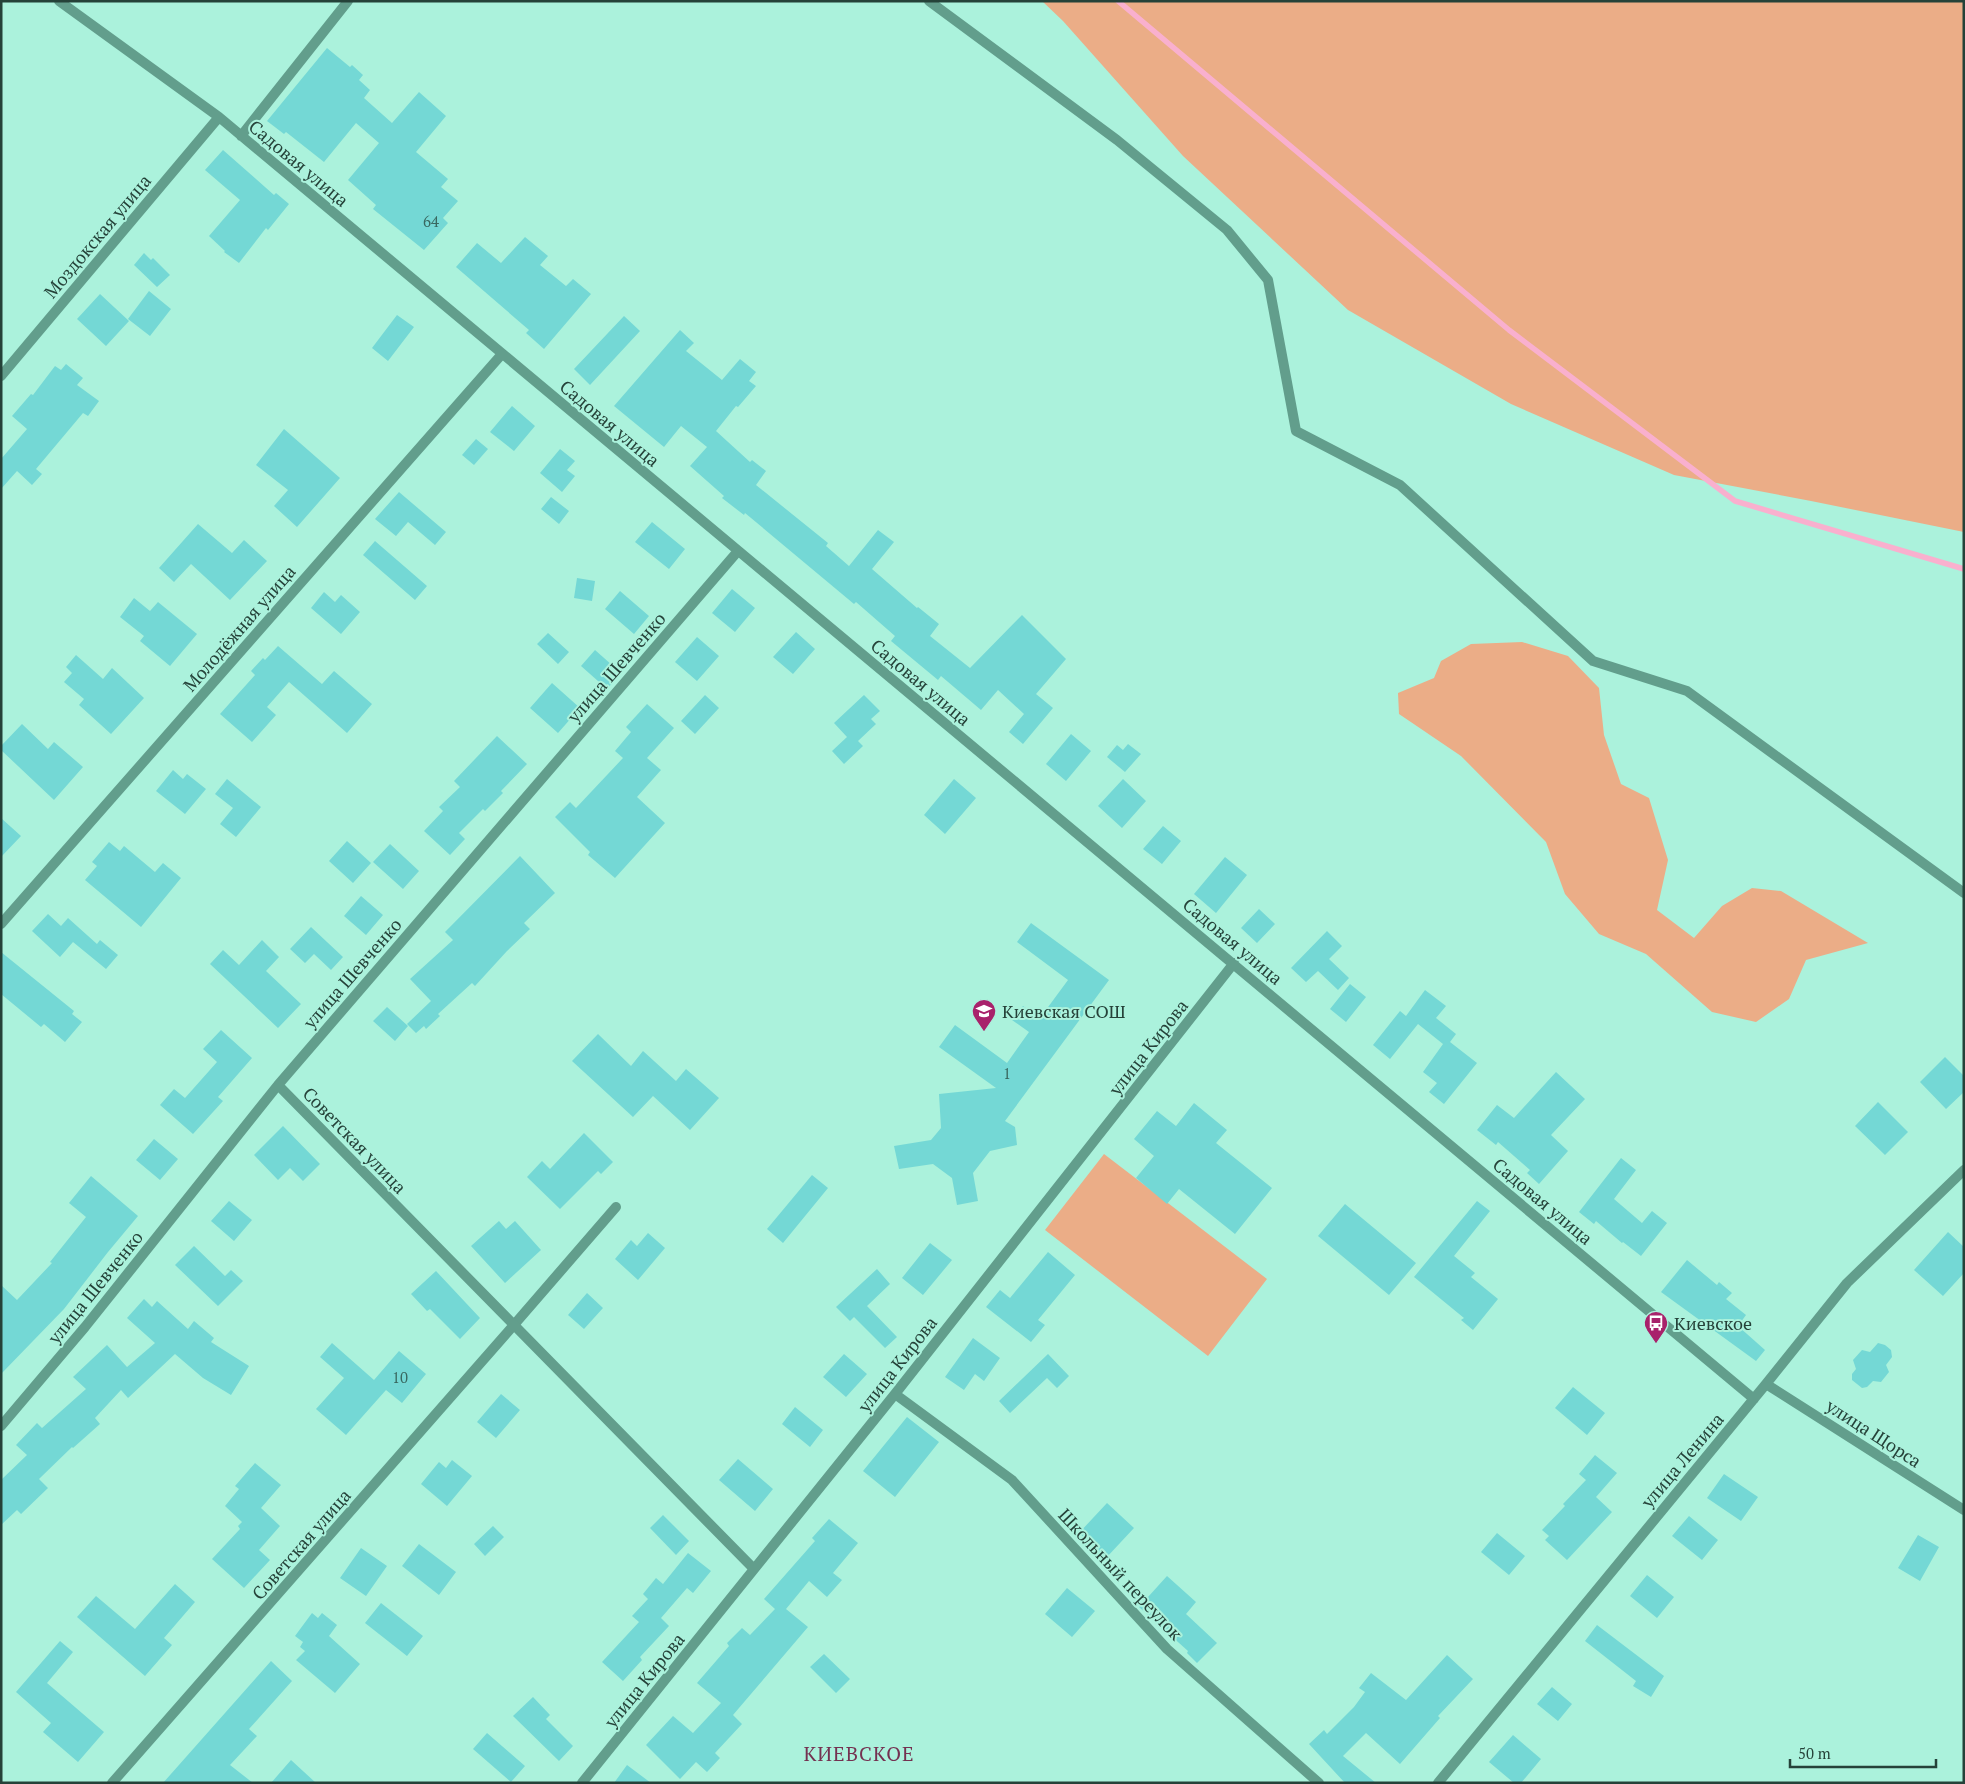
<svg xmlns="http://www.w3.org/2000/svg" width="1965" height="1784" font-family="'PT Serif',serif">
<rect width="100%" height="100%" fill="#abf2dc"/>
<path fill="#ebad87" d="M1042 1H1964V532L1811 501 1674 475 1511 404 1348 310 1183 156 1063 21Z
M1522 642 1568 656 1599 688 1604 735 1621 784 1649 798 1668 860 1657 910 1694 938 1722 906 1752 888 1781 891 1868 943 1806 960 1789 999 1756 1022 1712 1012 1646 954 1599 934 1565 894 1546 842 1461 756 1399 714 1398 693 1434 678 1441 661 1471 644Z
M1104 1154 1267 1279 1208 1356 1045 1230Z"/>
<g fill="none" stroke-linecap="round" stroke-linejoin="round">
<path stroke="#f9b0ce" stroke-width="5.5" d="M1118 1 1509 330 1735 501 1964 569"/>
</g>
<path fill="#74d8d5" d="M327 48 350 67 352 65 363 75 359 80 370 90 364 98 392 123 419 92 446 116 416 152 448 179 441 187 458 201 443 218 448 223 424 250 373 209 376 205 348 180 379 143 356 123 324 162 286 132 284 134 267 121Z
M223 150 274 195 276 193 289 204 268 230 266 228 239 263 224 252 225 251 209 236 240 200 205 170Z
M525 237 548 256 540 265 566 286 573 279 591 294 544 349 526 333 529 330 456 267 477 243 501 263Z
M144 253 151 260 153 258 170 275 157 287 134 265Z
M149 291 171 309 150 336 128 319Z
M100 294 129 321 106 346 77 319Z
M397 315 414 327 388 361 372 348Z
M624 316 640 331 590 385 574 369Z
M680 330 694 343 686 351 722 380 740 359 756 372 749 381 756 386 738 407 736 406 716 431 750 462 752 460 766 471 756 485 828 543 826 546 849 566 878 530 894 542 872 569 917 608 918 607 939 624 930 636 970 668 1022 615 1066 659 1036 694 1053 708 1023 744 1009 732 1024 714 998 690 981 710 941 676 938 680 891 641 895 636 856 602 854 604 745 513 744 515 722 498 724 496 690 466 707 447 681 426 664 447 614 406Z
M66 364 83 378 77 385 99 401 88 416 83 413 36 469 42 474 32 485 17 471 1 489V459L27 429 12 416 31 394 33 395 55 366 61 370Z
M512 406 535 426 514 451 490 432Z
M284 429 340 478 297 527 274 506 288 490 256 465Z
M476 439 488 449 474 465 462 455Z
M560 449 575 461 567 470 575 476 562 492 540 473Z
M399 492 446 532 435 545 408 522 396 536 375 519Z
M551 497 569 511 559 524 541 509Z
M652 522 685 549 669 569 635 542Z
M198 524 232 553 244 540 267 561 230 600 191 564 174 582 159 568Z
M375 541 427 586 415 600 363 555Z
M577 578 595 581 592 601 574 598Z
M732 589 755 608 735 632 712 613Z
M620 591 649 616 634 634 605 609Z
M324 592 335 602 341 595 360 612 341 634 311 608Z
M134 598 150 611 158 602 197 634 170 666 140 641 144 636 120 617Z
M796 632 815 649 793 674 773 657Z
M548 633 569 652 558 664 537 644Z
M697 637 719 656 697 681 675 662Z
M278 646 322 684 334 671 372 704 347 733 289 682 267 707 276 715 252 742 220 714 255 675 251 671 263 658 265 660Z
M595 650 621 673 607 689 581 666Z
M76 655 103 679 112 668 144 698 111 734 79 705 84 699 64 682 72 673 66 667Z
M552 683 580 708 558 733 530 708Z
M705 695 719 708 695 734 681 721Z
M864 695 880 711 871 719 876 724 858 741 863 746 844 764 832 751 847 737 834 723Z
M647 704 674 728 647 758 661 770 637 797 665 823 615 878 588 855 590 852 555 817 570 802 576 808 623 758 615 751 631 732 626 727Z
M22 724 48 749 54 742 83 767 54 800 1 750V746Z
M1071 734 1091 751 1066 781 1046 764Z
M497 736 527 764 501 791 503 793 485 811 483 809 459 833 465 839 450 855 424 831 443 811 439 807 460 787 454 781Z
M1128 744 1141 754 1125 772 1107 757 1117 745 1123 750Z
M173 770 183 779 187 774 206 789 185 814 156 791Z
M227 779 261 807 236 837 220 824 233 808 215 794Z
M954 779 976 798 945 834 924 815Z
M1123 779 1146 801 1122 828 1098 806Z
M1 818 21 836 1 857Z
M1163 826 1181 841 1162 864 1143 849Z
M347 841 371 863 353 883 329 861Z
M109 842 120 851 124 846 155 872 163 863 181 878 141 927 85 880 97 866 92 862Z
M390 844 419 871 403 889 373 862Z
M520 856 555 893 524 923 530 929 507 951 475 986 472 983 438 1014 440 1016 426 1029 424 1026 416 1033 407 1024 431 1001 410 979 453 940 445 932Z
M1225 857 1247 875 1216 913 1194 894Z
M361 896 383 915 366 935 344 916Z
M1259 909 1275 924 1257 943 1241 928Z
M48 914 61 926 68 918 97 944 100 940 118 955 106 969 73 942 60 957 32 931Z
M1031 923 1109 980 1005 1121 1015 1127 1017 1145 990 1151 973 1173 978 1201 957 1205 952 1178 933 1164 899 1169 894 1146 931 1140 941 1128 939 1094 996 1088 939 1047 955 1025 1007 1063 1029 1032 1012 1020 1023 1006 1040 1018 1068 980 1017 942Z
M311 927 343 957 331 970 314 954 305 963 290 949Z
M1327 931 1342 946 1329 959 1349 978 1338 990 1318 971 1306 982 1291 968Z
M262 940 279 957 266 971 301 1004 278 1028 210 964 223 950 239 965Z
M1 952 74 1011 72 1014 82 1022 65 1042 44 1024 41 1027 1 994Z
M1350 984 1366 997 1346 1022 1330 1009Z
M1425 990 1446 1006 1436 1018 1456 1034 1450 1042 1477 1063 1444 1104 1429 1092 1437 1083 1423 1072 1443 1044 1418 1024 1390 1059 1373 1045 1400 1011 1406 1016Z
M387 1007 408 1026 395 1041 373 1021Z
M221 1030 252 1058 218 1097 223 1101 193 1134 160 1105 174 1089 185 1098 217 1062 203 1049Z
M598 1034 631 1066 643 1051 676 1081 686 1069 719 1098 690 1130 653 1096 633 1117 572 1061Z
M1945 1057 1964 1076V1092L1946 1109 1920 1082Z
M1556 1072 1585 1099 1551 1135 1568 1151 1539 1184 1527 1173 1530 1170 1498 1142 1496 1145 1477 1130 1497 1105 1514 1118Z
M1878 1102 1908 1132 1885 1155 1855 1126Z
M1194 1103 1227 1130 1216 1143 1272 1188 1235 1234 1179 1189 1167 1204 1136 1178 1154 1156 1134 1139 1157 1111 1176 1126Z
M283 1126 320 1164 303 1181 290 1168 278 1180 254 1155Z
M584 1133 613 1162 601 1174 598 1171 560 1209 527 1177 542 1161 550 1169Z
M154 1139 178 1159 160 1180 136 1160Z
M1621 1158 1636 1170 1614 1199 1642 1223 1652 1211 1667 1223 1641 1256 1623 1242 1622 1243 1596 1221 1594 1224 1579 1212Z
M812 1175 828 1188 783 1243 767 1229Z
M91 1176 138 1216 108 1252 64 1309 1 1374V1285L17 1300 52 1263 50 1262 86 1217 69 1203Z
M229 1201 252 1220 234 1241 211 1221Z
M1477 1201 1490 1211 1454 1256 1475 1273 1471 1277 1498 1299 1473 1330 1461 1320 1464 1318 1414 1277Z
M1345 1204 1416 1263 1389 1295 1318 1236Z
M499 1221 506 1229 515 1221 541 1250 505 1283 471 1246Z
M1948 1232 1964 1247V1273L1943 1296 1914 1270Z
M648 1233 665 1248 638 1280 615 1259 631 1240 637 1246Z
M930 1243 952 1260 923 1295 902 1278Z
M194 1246 225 1276 231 1270 243 1281 218 1306 175 1265Z
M1048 1252 1075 1275 1038 1320 1045 1325 1031 1342 986 1307 1000 1290 1010 1298Z
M1687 1260 1717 1285 1719 1282 1732 1293 1726 1299 1746 1315 1738 1326 1765 1350 1756 1361 1661 1292Z
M877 1269 890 1284 867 1306 897 1337 885 1348 854 1317 850 1321 836 1307Z
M436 1271 480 1318 460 1339 430 1309 427 1311 411 1294Z
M587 1293 603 1308 584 1329 568 1315Z
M144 1299 152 1307 157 1301 188 1329 194 1321 214 1338 211 1342 249 1366 231 1395 203 1378 175 1354 128 1398 121 1390 95 1418 100 1424 73 1448 72 1447 39 1479 48 1488 21 1514 17 1510 1 1525V1480L27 1455 16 1445 37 1423 42 1428 86 1389 73 1377 107 1345 127 1367 155 1343 127 1318Z
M973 1338 1000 1358 984 1381 975 1374 964 1390 945 1377Z
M332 1343 374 1380 399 1351 426 1374 402 1403 386 1390 346 1435 316 1409 344 1378 320 1357Z
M1878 1343 1885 1345 1891 1350 1892 1357 1886 1365 1889 1372 1881 1382 1873 1381 1867 1387 1862 1388 1852 1380V1374L1856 1369 1853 1360 1862 1350 1870 1352Z
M844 1354 867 1374 846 1397 823 1377Z
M1048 1354 1069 1376 1057 1388 1047 1378 1010 1413 999 1401Z
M1573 1387 1605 1413 1587 1435 1555 1408Z
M501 1394 520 1410 496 1438 477 1422Z
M795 1407 823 1430 810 1447 782 1424Z
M907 1417 939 1442 895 1497 863 1471Z
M1595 1455 1617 1473 1596 1497 1612 1512 1567 1560 1545 1540 1549 1536 1542 1530 1565 1506 1563 1504 1586 1480 1579 1474Z
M738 1459 773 1489 755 1511 719 1480Z
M452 1460 472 1476 447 1506 421 1484 439 1462 446 1468Z
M255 1463 281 1485 261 1508 280 1526 259 1550 270 1560 244 1588 212 1559 240 1529 238 1526 242 1522 225 1506 239 1489 235 1486Z
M1724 1474 1758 1497 1741 1521 1707 1498Z
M1107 1503 1134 1528 1106 1558 1079 1533Z
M663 1515 689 1541 676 1555 650 1528Z
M1689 1516 1718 1540 1702 1560 1672 1536Z
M829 1519 858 1543 833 1573 842 1580 827 1597 809 1581 786 1609 808 1627 733 1715 742 1724 715 1753 720 1758 707 1772 696 1762 680 1779 646 1745 673 1716 693 1733 721 1703 697 1683 729 1646 727 1643 742 1628 750 1635 775 1609 764 1599 815 1541 812 1538Z
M493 1526 504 1537 485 1556 474 1544Z
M1497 1533 1525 1556 1509 1575 1481 1552Z
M1918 1535 1939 1547 1920 1581 1898 1568Z
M419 1544 456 1572 439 1595 402 1566Z
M361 1548 387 1566 366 1596 340 1578Z
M688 1553 711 1571 693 1593 687 1588 661 1618 669 1626 640 1657 642 1660 623 1681 602 1662 639 1622 632 1616 648 1599 643 1594 656 1578 663 1584Z
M1647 1575 1674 1597 1657 1618 1630 1596Z
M1167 1576 1196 1602 1186 1614 1217 1643 1197 1663 1187 1653 1188 1651 1139 1607Z
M175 1584 195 1602 164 1638 172 1645 145 1676 77 1617 96 1596 135 1629Z
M1067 1588 1095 1611 1072 1637 1045 1614Z
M381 1603 423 1636 407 1656 365 1623Z
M312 1613 318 1618 322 1613 337 1625 329 1636 360 1664 335 1693 296 1660 305 1651 300 1647 303 1642 295 1636Z
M1597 1625 1664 1676 1651 1697 1633 1686 1636 1681 1585 1641Z
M60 1641 73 1652 47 1683 104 1732 78 1762 43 1732 51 1723 16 1692Z
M824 1654 850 1679 836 1693 810 1667Z
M1447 1655 1473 1679 1438 1716 1440 1718 1400 1764 1366 1733 1343 1756 1376 1783H1345L1309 1744 1324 1730 1327 1734 1354 1707 1365 1692 1359 1688 1371 1673 1406 1700Z
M271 1661 292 1681 249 1729 257 1736 230 1765 253 1783H163Z
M1552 1687 1572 1704 1558 1721 1537 1704Z
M533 1697 550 1715 546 1719 573 1746 559 1761 513 1716Z
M487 1733 525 1766 511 1782 473 1749Z
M1513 1735 1541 1759 1521 1783H1514L1489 1762Z
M291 1760 316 1783H271Z
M627 1765 651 1783H614Z"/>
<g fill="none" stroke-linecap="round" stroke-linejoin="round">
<path stroke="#629e8c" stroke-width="10" d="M513 1326 616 1207"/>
<path stroke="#629e8c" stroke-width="10" d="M59 1 219 117 1754 1399
M929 1 1117 140 1227 230 1268 280 1296 431 1400 485 1593 661 1687 691 1964 893
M241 136 348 1
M1 376 219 117
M1 924 502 354
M278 1085 754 1569
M1766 1384 1964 1510
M895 1394 1012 1480 1167 1649 1319 1783
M1 1426 85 1327 278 1085 738 551
M112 1783 513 1326
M582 1783 895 1394 1234 963
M1438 1783 1766 1384 1847 1283 1964 1170"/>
</g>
<defs>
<g id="school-pin" transform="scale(1.25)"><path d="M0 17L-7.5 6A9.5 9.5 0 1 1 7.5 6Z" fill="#a8226b" stroke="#abf2dc"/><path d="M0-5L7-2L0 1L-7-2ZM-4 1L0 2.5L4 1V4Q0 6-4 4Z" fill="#fff"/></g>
<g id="bus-pin" transform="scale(1.25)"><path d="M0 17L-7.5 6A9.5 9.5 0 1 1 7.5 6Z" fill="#a8226b" stroke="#abf2dc"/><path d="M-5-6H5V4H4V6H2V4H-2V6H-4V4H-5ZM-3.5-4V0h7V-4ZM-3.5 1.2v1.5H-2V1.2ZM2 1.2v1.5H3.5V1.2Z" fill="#fff"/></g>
</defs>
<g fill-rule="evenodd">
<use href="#school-pin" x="984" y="1011"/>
<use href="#bus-pin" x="1656" y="1323"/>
</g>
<g text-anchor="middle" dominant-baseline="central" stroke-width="4" stroke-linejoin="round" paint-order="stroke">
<g font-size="15" fill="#396860">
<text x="431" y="221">64</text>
<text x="1007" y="1073">1</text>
<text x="400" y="1377">10</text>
</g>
<g font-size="18" fill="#254239" stroke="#abf2dc">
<text transform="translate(299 163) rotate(40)">Садовая улица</text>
<text transform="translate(97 236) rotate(-50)">Моздокская улица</text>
<text transform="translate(610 423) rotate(40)">Садовая улица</text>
<text transform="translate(239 628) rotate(-49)">Молодёжная улица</text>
<text transform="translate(616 667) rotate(-49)">улица Шевченко</text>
<text transform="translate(921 682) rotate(40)">Садовая улица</text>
<text transform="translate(1233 941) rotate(40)">Садовая улица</text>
<text transform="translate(352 973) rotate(-49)">улица Шевченко</text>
<text transform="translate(1148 1047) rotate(-52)">улица Кирова</text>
<text transform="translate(355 1140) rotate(46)">Советская улица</text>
<text transform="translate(1543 1201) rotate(40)">Садовая улица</text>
<text transform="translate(95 1287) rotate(-51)">улица Шевченко</text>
<text transform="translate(897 1364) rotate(-52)">улица Кирова</text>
<text transform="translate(1874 1433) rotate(33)">улица Щорса</text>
<text transform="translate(1682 1460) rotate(-50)">улица Ленина</text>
<text transform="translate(301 1544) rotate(-49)">Советская улица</text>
<text transform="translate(1121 1574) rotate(47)">Школьный переулок</text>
<text transform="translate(644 1680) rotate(-51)">улица Кирова</text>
</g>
<g font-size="18" fill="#254239" stroke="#abf2dc" text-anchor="start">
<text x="1002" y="1011">Киевская СОШ</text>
<text x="1674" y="1323">Киевское</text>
</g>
<g font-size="20" letter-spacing="1" fill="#743251" stroke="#abf2dc">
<text x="859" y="1753">КИЕВСКОЕ</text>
</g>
</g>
<rect width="1965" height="1784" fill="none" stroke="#254239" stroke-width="5"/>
<path d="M1790 1759v8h146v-8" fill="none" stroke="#254239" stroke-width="2.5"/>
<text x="1798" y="1759" font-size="15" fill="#254239" stroke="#abf2dc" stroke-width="4" paint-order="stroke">50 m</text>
</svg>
